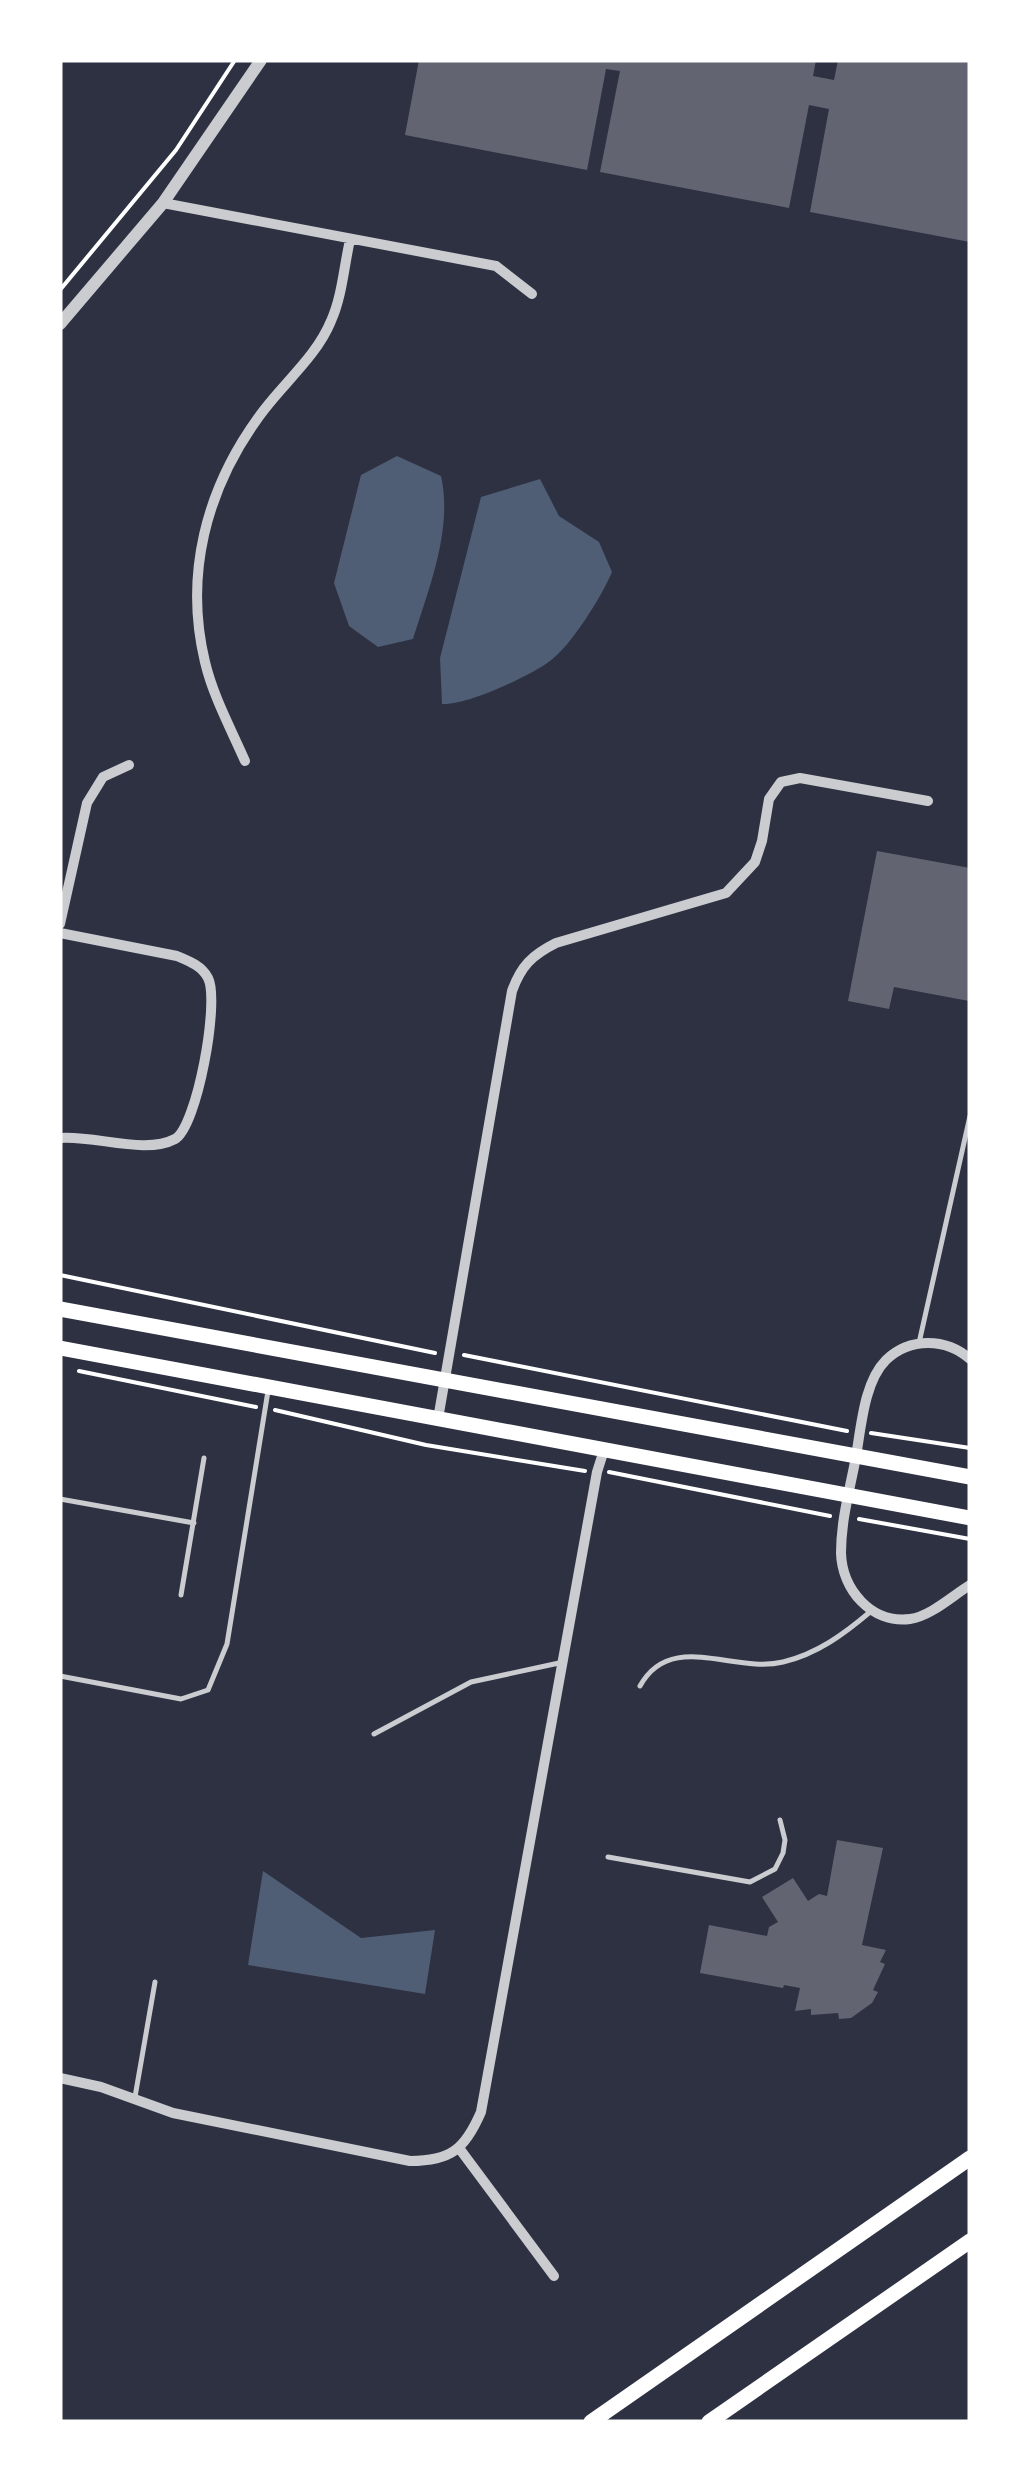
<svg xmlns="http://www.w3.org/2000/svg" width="1030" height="2482" font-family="Overpass,sans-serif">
<rect width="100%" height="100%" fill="#2d3142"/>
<path fill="#4f5d75" d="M397 456 441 476C453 529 429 588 413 639L378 647 349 626 334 583 361 475Z
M540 479 559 516 599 542 612 572C602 596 571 646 550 661 530 676 466 706 442 704L440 658 481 497Z
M263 1871 361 1938 435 1930 425 1994 248 1965Z"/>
<path fill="#626471" d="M419 60H816L813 76 834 80 838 60H970V242L810 212 829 109 809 105 789 208 600 172 620 71 606 69 587 170 405 135Z
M877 851 970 868 969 1001 894 987 889 1009 848 1001Z
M837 1840 883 1848 862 1945 886 1950 880 1962 885 1964 873 1990 878 1992 872 2003 851 2018 839 2019 838 2013 811 2015V2009L795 2011 800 1988 784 1985 783 1988 700 1973 709 1925 767 1936 769 1927 778 1922 762 1897 793 1878 808 1901 819 1894 827 1896Z"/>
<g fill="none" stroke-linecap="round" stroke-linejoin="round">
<path stroke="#fff" stroke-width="4" d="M60 290 176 150 235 60
M60 1275 435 1353
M464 1355 847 1431
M79 1371 256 1407
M275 1410 426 1445 585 1471
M871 1433 970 1448
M609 1472 830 1516
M859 1519 970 1539"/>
<path stroke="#caccd0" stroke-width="5" d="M919 1343 970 1116
M60 1499 194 1523
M181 1595 204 1458
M60 1676 181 1699 208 1690 227 1644 268 1391
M640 1686C671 1630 734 1674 783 1662 817 1654 844 1634 870 1612
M374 1734 471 1682 559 1663
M608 1857 750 1882 775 1869 783 1853 785 1840 780 1820
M135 2097 155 1982"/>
<path stroke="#caccd0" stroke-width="10" d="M163 203 496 266 532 294
M245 761C231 729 213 696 205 662 184 575 206 490 258 418 280 386 316 358 331 321 342 297 344 266 350 240
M60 924 87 803 103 777 129 765
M60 933 177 956C189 961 202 966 208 978 220 1001 197 1127 175 1139 145 1155 95 1135 60 1138
M970 1359C946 1338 910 1337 886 1360 863 1383 861 1431 855 1462 849 1492 841 1522 841 1553 842 1589 871 1624 910 1619 931 1616 952 1596 970 1585
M438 1419 512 991C521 966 532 955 556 943L726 893 755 862 762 841 769 799 781 782 800 778 928 801
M60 2078 101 2087 173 2113 410 2161C451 2161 465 2149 481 2112L597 1472 604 1450
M459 2148 554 2276"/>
<path stroke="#caccd0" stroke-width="12" d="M60 324 163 203 261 60"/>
<path stroke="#fff" stroke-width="15" d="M60 1309 970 1477
M60 1348 970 1518
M591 2422 970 2158
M709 2422 970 2241"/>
</g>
<rect width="1030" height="2482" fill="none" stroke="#ffffff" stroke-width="125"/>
</svg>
